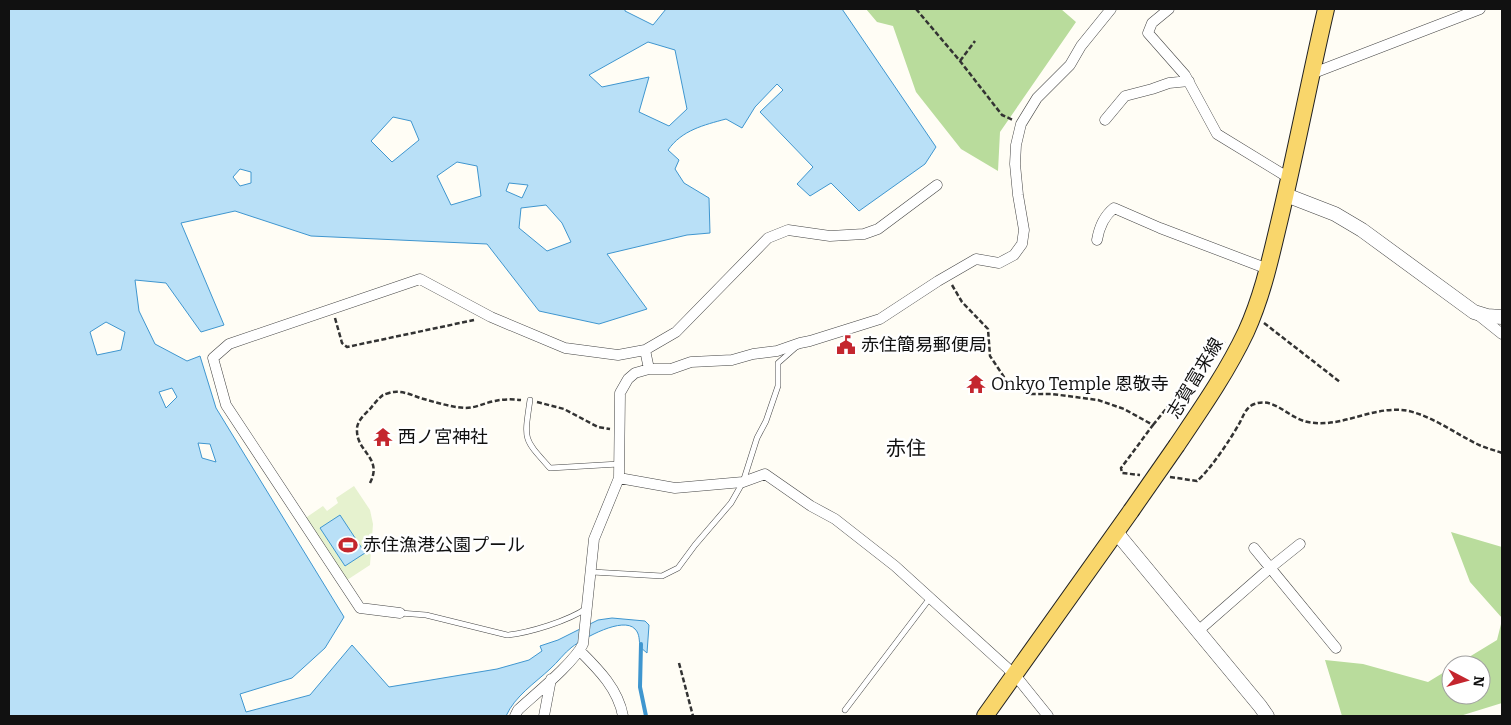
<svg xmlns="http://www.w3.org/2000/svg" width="1511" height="725" font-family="Bitter,'Noto Sans JP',serif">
<rect width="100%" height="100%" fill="#fffdf5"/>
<path fill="#b9dc9c" d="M866 9H1061L1076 22 1000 132 998 171 961 149 916 92 893 26 877 22Z
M1451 532 1502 547V618L1470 582Z
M1502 620V703L1460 716H1342L1325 660 1363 664 1428 682 1451 668V695H1481V665H1456L1497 640Z"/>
<path fill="#e6f2cf" d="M354 486 370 510 373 524 370 565 347 580 311 524 308 525 304 519 323 506 327 511 338 503 336 498Z"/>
<path fill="#b9e0f7" stroke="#3f96cf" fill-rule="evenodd" d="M9 9H625V11L653 25 666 9H842L936 147 925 164 859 211 831 183 810 196 797 184 813 167 760 112 783 90 777 84 755 107 742 128 726 119C704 125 682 130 668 150L679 160 675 169 684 183 709 198 710 233 687 235 607 254 647 309 599 324 539 311 487 244 311 236 235 211 181 223 224 325 201 332 166 283 135 280 139 311 155 344 187 361 200 356 216 408 344 617 325 648 292 678 240 694 246 712 310 695 352 645 389 687 497 669 529 660 542 651 540 646 558 640 598 620 612 618 645 621 649 625 647 653 640 647C639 641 640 634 635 629 623 616 584 638 572 647 564 653 558 662 550 669 535 683 515 696 506 716H9ZM648 42 675 50 687 109 669 126 639 112 649 77 602 87 589 75ZM393 117 411 121 419 140 392 162 371 141ZM457 162 477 166 481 196 451 205 437 176ZM240 169 251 172V183L240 186 233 177ZM509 183 528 185 522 198 506 191ZM546 205 562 223 571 242 547 251 519 228 521 208ZM106 322 125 332 121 350 97 355 90 332ZM172 388 177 397 166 408 159 392ZM198 443 210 444 216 462 202 458Z
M340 515 365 553 345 566 320 528Z"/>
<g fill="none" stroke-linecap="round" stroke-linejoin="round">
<path stroke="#3f96cf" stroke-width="4" d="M641 644 640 687 646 716"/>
<g stroke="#444" stroke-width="6">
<path id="service" d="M530 400C524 441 523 438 550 468L619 464
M592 572 662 576 678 568 695 545 731 503 743 482 757 438 766 421 778 386V363L795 348
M400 613 426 615 507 635C529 633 568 621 587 608
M845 710 930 598"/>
</g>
<g stroke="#444" stroke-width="11">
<path id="minor" d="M1169 9 1152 23 1148 33 1185 75 1217 134 1289 178
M1311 74 1480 9
M1105 120 1125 96 1152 89 1169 83 1189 81
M1097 240C1099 228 1104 216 1114 208L1160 228 1268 269
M1477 314 1502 334
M649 369 645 350 676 332 768 238 788 230 830 236 864 234 878 229 937 185
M619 478 675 488 743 482 765 474 811 506 835 519 895 566 1015 675 1048 716
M1254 548 1336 648
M400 613 360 608 226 405 213 358 229 344 420 279 491 317 565 348 618 355 645 350
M1198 631 1270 568 1300 544
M580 651C599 670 618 689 623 716
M515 716 518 710C534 695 574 663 583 644L594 539 619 478 620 393 628 379 635 373 649 369H671L691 362 732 360 753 354 777 351 800 343 810 341 880 319 938 281 976 259 999 263 1014 255 1022 244 1024 230 1018 195 1015 164 1016 145 1021 124 1037 98 1070 65 1081 46 1111 9
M544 716 551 679"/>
</g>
<g stroke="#444" stroke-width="15">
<path id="tertiary" d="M1286 195 1335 214 1362 230 1474 312 1487 316 1502 317
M1116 532 1260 706 1267 716"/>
</g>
<g stroke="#222" stroke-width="18">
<path id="primary" d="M1177 445C1202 408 1227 372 1246 332 1261 299 1269 265 1277 231 1295 157 1309 82 1326 9
M985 716 1131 511"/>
</g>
<path stroke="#333" stroke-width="2.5" stroke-dasharray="5 2.5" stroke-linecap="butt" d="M916 9 960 61 1002 115 1013 120
M960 61 975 41
M952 285 962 302 988 329 990 356 1010 386 1031 394H1052L1098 400 1124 409 1153 425 1121 468 1122 473 1140 475
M335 318 342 343 347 347 474 320
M1264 323 1340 382
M537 402 564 409 598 427 610 429
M1153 425 1191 378 1225 341
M1170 477 1197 481C1210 470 1230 440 1239 424 1243 417 1245 409 1252 405 1274 395 1287 418 1308 422 1342 429 1374 404 1409 411 1433 417 1455 433 1477 444 1485 448 1494 450 1502 453
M370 483C383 458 357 452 357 431 356 422 364 415 370 409 374 404 378 399 383 395 386 394 391 392 394 392 403 391 412 395 420 398 435 402 450 407 465 408 476 408 484 403 495 401 503 399 512 399 521 400
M679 663 693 716"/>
<use href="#service" stroke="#fff" stroke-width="5"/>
<use href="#minor" stroke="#fff" stroke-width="10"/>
<use href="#tertiary" stroke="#fff" stroke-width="14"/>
<use href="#primary" stroke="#f9d66b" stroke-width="16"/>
<g stroke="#222" stroke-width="18" stroke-linecap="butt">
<path id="primary-bridge" d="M1131 511 1177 445"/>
</g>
<use href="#primary-bridge" stroke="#f9d66b" stroke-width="16"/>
</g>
<defs>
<g id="civic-bare" transform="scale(1.5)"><path d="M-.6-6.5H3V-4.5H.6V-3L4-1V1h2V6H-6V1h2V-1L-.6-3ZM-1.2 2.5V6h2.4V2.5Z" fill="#c4262e" stroke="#fff" stroke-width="2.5" paint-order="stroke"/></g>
<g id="temple-bare" transform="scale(1.5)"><path d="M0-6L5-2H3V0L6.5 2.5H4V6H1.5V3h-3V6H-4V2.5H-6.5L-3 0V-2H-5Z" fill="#c4262e" stroke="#fff" stroke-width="2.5" paint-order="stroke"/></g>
<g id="stadium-bare" transform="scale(1.5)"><path d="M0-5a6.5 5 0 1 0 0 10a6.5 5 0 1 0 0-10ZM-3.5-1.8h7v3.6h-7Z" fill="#c4262e" stroke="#fff" stroke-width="2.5" paint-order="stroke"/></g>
</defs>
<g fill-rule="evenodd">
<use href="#civic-bare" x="846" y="345"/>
<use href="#temple-bare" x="976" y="384"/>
<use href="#temple-bare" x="383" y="437"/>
<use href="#stadium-bare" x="348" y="545"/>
</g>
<g text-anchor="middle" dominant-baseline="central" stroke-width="5" stroke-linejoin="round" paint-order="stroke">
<g font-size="18" fill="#111" stroke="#fff" text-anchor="start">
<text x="861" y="345">赤住簡易郵便局</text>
<text x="991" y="384">Onkyo Temple 恩敬寺</text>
<text x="398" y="437">西ノ宮神社</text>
<text x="363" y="545">赤住漁港公園プール</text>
</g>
<g font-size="18" fill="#111" stroke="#fff">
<text transform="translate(1195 378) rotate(-59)">志賀富来線</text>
</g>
<g font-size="20" fill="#111" stroke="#fff">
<text x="906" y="448">赤住</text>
</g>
</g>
<rect width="1511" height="725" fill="none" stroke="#111111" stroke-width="20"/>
<g transform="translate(1466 680) rotate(96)"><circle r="24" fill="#ffffff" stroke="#a0a0a0"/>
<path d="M0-4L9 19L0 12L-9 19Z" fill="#c4262e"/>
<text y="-8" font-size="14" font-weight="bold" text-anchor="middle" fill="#111111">N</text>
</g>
</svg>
